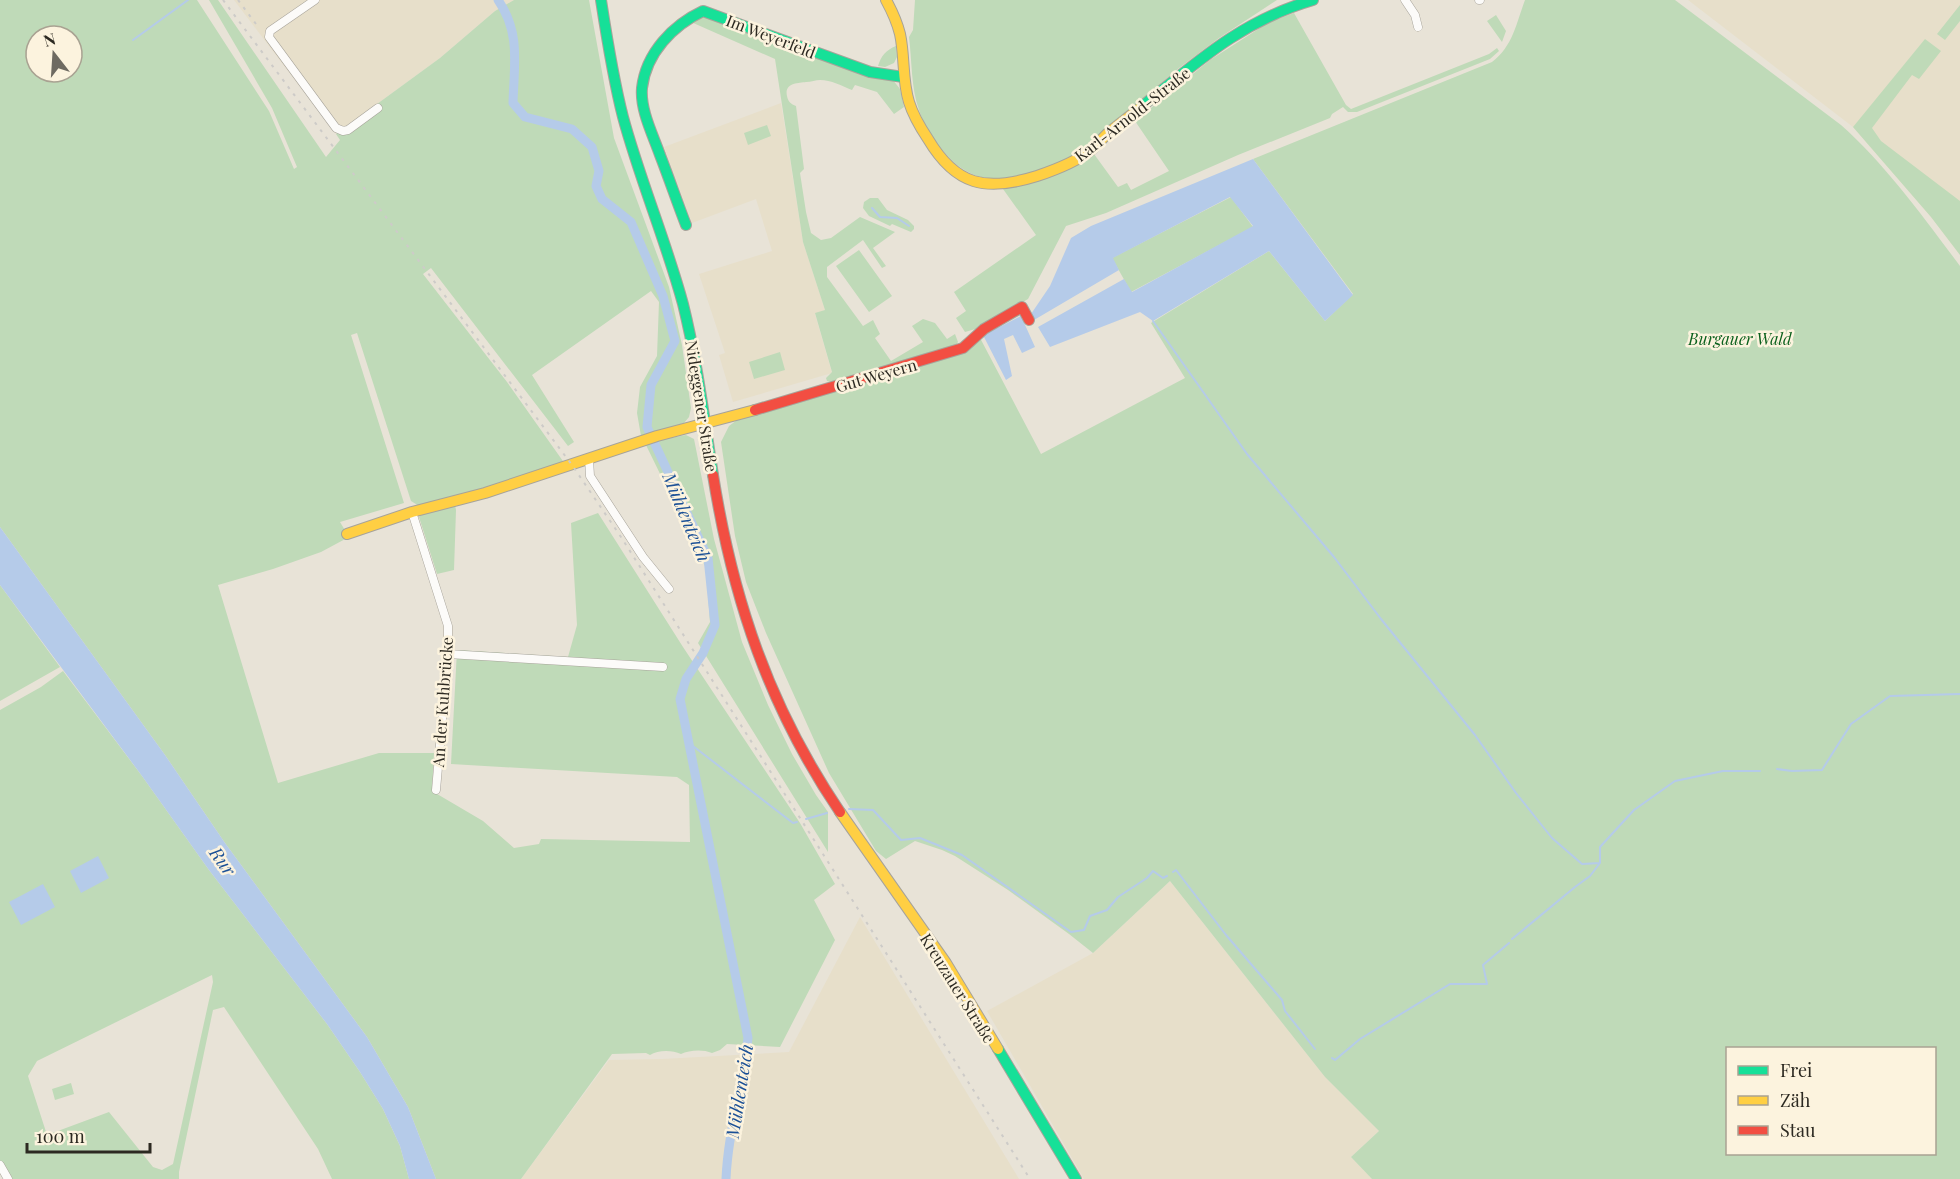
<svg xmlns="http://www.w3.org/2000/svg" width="1960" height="1179" font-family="'Playfair Display',serif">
<rect width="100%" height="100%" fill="#e8e3d7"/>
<path fill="#e7dfca" d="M234 0H514L495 11 440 58 336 134Z
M1688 0H1960V255L1931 217 1853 127Z
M781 103 803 242 825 310 815 314 832 373 733 402 719 355 725 353 699 274 772 251 756 199 692 223 664 147Z
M1170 881 1325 1077 1379 1131 1351 1157 1372 1179H1084L987 1011 1093 953Z
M860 917 1019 1179H521L609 1060 662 1059 789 1052Z"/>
<path fill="#bfdab8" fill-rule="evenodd" d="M0 0H197L269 111 294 169 297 167 272 108 209 0H218L326 157 340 140 336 134 440 58 495 11 514 0H589L614 138 669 287 682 345 691 408 689 417 684 423 641 436 637 413 640 387 657 356 659 302 651 291 532 375 574 442 568 446 431 268 423 274 507 382 565 464 484 489 419 506 411 501 357 333 351 335 404 503 340 522 349 537 321 552 273 569 218 585 278 783 379 753H434L432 791 483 821 514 848 539 844 541 839 690 842 689 785 677 777 451 764 457 650 568 657 577 625 571 523 598 513 683 647 800 823 835 884 814 900 835 940 780 1047 727 1044 720 1050 712 1053C703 1049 689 1050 681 1054 672 1050 658 1050 650 1055L646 1053 612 1054 521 1179H436L408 1107 367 1037 225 843 165 755 0 527ZM36 36H72V72H36Z
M915 0H1277L1219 38 1179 68 1087 147C1060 165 1001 189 970 173 957 167 948 157 939 146 931 135 923 123 919 110 911 88 912 61 909 37L913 30Z
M1525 0H1675L1841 125C1886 165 1924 218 1960 266V1179H1372L1351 1157 1379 1131 1325 1077 1170 881 1093 953 1069 934 1008 890 955 856 942 850 915 841 886 859 876 851 829 773 766 633 746 582 735 536 721 442 729 426 741 417 870 381 979 336 1041 454 1185 378 1151 323 1269 251 1325 321 1353 294 1253 159 1492 62C1513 46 1516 24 1525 0ZM1728 1048H1934V1154H1728Z
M1960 5V21L1945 40 1937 34Z
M1294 13 1346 105 1351 109 1489 54 1497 48 1499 51 1490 59 1357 112H1348L1343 107 1332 114 1330 118 1238 155 1106 213 1066 226 1028 299 979 328 965 332 956 318 966 311 954 292 1036 235 1003 189C1036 183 1065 173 1094 154L1118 187 1127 183 1131 190 1169 171 1135 121 1210 60 1277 17 1278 19Z
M701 15 893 80 900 89 904 107 894 114 877 92 855 85 852 90C842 86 831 80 820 80 816 80 811 82 806 82 798 83 784 83 787 96 788 102 791 104 796 106L804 169 800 173 806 212 811 233 821 240 831 238 860 217 895 232 873 248 886 266 882 268 863 240 827 267V277L863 326 873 320 880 334 875 338 891 361 923 342 912 326 923 319 935 323 947 339 955 334 958 342 956 345 924 357 832 382 827 381 826 378 832 372 815 313 825 310 803 242 775 59 691 22Z
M1496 15 1506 31 1502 42 1487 21Z
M1925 39 1941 51 1919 79 1912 75 1872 128 1881 141 1960 201V255L1931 217 1853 127Z
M896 46 897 57 894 63 885 67 878 66C881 56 886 50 896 46Z
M767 125 771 136 748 145 744 133Z
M1231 197 1253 227 1131 292 1112 258Z
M870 198H878L887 210 908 220 914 226V229L911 232 892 224 890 226 869 216 863 208 864 202Z
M859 250 892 296 869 312 836 266Z
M780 352 785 370 754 379 749 362Z
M686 435 694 439 714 539 742 642 768 705 792 754 816 795 828 812V852L698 643 710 622 706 568 645 443Z
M455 505 456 510 454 570 437 574 419 517 424 513Z
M0 585 60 667 0 701Z
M63 671 142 776 209 870 327 1024 360 1072 383 1109 400 1146 409 1179H332L318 1149 224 1007 213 1010 179 1172V1179H11L0 1162V710L41 687ZM212 975 213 982 173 1164 162 1170 153 1167 109 1112 47 1135 28 1076 37 1061Z
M71 1083 74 1094 55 1100 52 1089Z"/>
<path fill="#b5cbe9" d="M1253 159 1353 295 1325 321 1269 251 1153 321 1140 312 1050 347 1038 327 1124 279 1132 292 1253 226 1230 197 1113 258 1119 270 1034 320 1031 314 1050 286 1071 238 1091 226Z
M1021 316 1035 347 1022 353 1013 335 1004 339 1012 376 1006 380 984 337 986 334Z
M0 527 165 755 225 843 367 1037 408 1107 436 1179H409L400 1146 383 1109 360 1072 327 1024 209 870 142 776 0 585Z
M98 856 109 878 81 893 70 871Z
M43 884 55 907 21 925 9 902Z"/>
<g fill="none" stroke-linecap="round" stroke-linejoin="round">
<path stroke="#b5cbe9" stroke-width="2" d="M133 40 188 0
M872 208 880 217 897 218 909 226
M1153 321 1247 454 1334 557 1381 619 1475 735 1516 793 1552 838 1582 864 1600 863
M689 743 793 823 797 822
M1777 769 1792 771 1822 770 1851 724 1890 696 1960 694
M849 809 873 810 901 840 920 838 962 855 1071 932 1084 930 1090 916 1107 910 1118 897 1147 878 1153 871 1163 878 1167 876
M806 819 827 813
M1173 872 1176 870 1226 935 1282 1000 1285 1011 1315 1049
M1512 939 1575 887 1590 876 1600 863V847L1634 810 1675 781 1723 771H1760
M1332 1058 1335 1060 1360 1039 1450 984H1487L1483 965 1509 943"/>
<path stroke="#b5cbe9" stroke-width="9" d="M498 0C521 33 514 65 513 103L525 117 572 129 592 147 599 171 596 186 602 199 631 222 663 296 675 341 651 385 647 427 708 558 715 625 703 653 686 679 680 699 748 1038C743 1085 728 1131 726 1179"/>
<g stroke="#a7a39a" stroke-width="9">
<path id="street" d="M315 0 270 31 269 37 336 128 343 131 348 130 378 108
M1405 0 1415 15 1418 27
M1479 0H1480
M589 459 590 476 643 557 669 589
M412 512 448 626V654L436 790
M448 654 663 667
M0 1165 8 1179"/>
</g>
<g stroke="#a7a39a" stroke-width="12">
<path id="fast" d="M601 0C607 39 613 78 623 117 640 180 666 241 683 304 697 360 704 418 713 475
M1140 108C1197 62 1241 21 1313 0
M686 225C677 202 669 178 660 155 653 135 640 110 642 88 646 53 673 25 703 11L870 72 903 77
M998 1049 1076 1179"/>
</g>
<g stroke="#a7a39a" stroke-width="12">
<path id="slow" d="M886 0C892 11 897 22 900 34 905 57 902 80 909 102 913 115 920 127 928 139 956 186 986 192 1037 176 1055 170 1076 162 1091 150 1097 145 1102 139 1107 134 1118 125 1129 117 1140 108
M347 534 412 512 485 493 657 436 755 410
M840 812 946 963 998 1049"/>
</g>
<g stroke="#a7a39a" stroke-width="12">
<path id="jam" d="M755 410 963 348 984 329 1022 307 1029 320
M713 475C733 600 769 707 840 812"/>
</g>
<use href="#street" stroke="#fcfbf9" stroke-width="8"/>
<use href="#fast" stroke="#16e098" stroke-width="10"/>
<use href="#slow" stroke="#ffcf43" stroke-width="10"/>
<use href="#jam" stroke="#f24e42" stroke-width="10"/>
<path stroke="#cdcbc8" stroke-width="2" stroke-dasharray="3 6" stroke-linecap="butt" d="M223 0 572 465 621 537 1030 1179
M238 0 259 28"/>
</g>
<g text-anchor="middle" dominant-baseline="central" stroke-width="5" stroke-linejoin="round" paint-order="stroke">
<g font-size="16" fill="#2c2921" stroke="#fcf3de">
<text transform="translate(771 36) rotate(21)">Im Weyerfeld</text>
<text transform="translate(1132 114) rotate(-38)">Karl-Arnold-Straße</text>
<text transform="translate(876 375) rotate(-16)">Gut Weyern</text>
<text transform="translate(702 406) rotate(81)">Nideggener Straße</text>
<text transform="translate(442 702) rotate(-86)">An der Kuhbrücke</text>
<text transform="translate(958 988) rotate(58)">Kreuzauer Straße</text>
</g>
<g font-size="16" font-style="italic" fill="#0a601c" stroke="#fcf3de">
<text x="1740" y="338">Burgauer Wald</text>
</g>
<g font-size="18" font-style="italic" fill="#1b5096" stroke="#fcf3de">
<text transform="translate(687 517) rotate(67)">Mühlenteich</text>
<text transform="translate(223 861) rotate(54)">Rur</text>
<text transform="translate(739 1091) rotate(-81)">Mühlenteich</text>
</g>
</g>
<rect x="1726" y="1047" width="210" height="108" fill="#fcf3de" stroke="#a9a292" stroke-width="1.5"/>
<rect x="1738" y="1066" width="30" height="9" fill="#16e098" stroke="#a9a292" stroke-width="1.5"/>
<text x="1780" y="1077" font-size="18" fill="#2c2921">Frei</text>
<rect x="1738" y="1096" width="30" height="9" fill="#ffcf43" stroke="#a9a292" stroke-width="1.5"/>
<text x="1780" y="1107" font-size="18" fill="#2c2921">Zäh</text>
<rect x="1738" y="1126" width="30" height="9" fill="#f24e42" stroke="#a9a292" stroke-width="1.5"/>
<text x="1780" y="1137" font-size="18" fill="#2c2921">Stau</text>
<g transform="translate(54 54) rotate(343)"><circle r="28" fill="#fcf3de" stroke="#a9a292" stroke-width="1.5"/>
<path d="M0-4.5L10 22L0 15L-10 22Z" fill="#6e6a61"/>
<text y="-9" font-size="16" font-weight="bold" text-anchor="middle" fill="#2c2921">N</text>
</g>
<path d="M27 1143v9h123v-9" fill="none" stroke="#2c2921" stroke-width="3"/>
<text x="36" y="1143" font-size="18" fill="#2c2921" stroke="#fcf3de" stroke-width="4.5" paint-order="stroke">100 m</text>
</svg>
